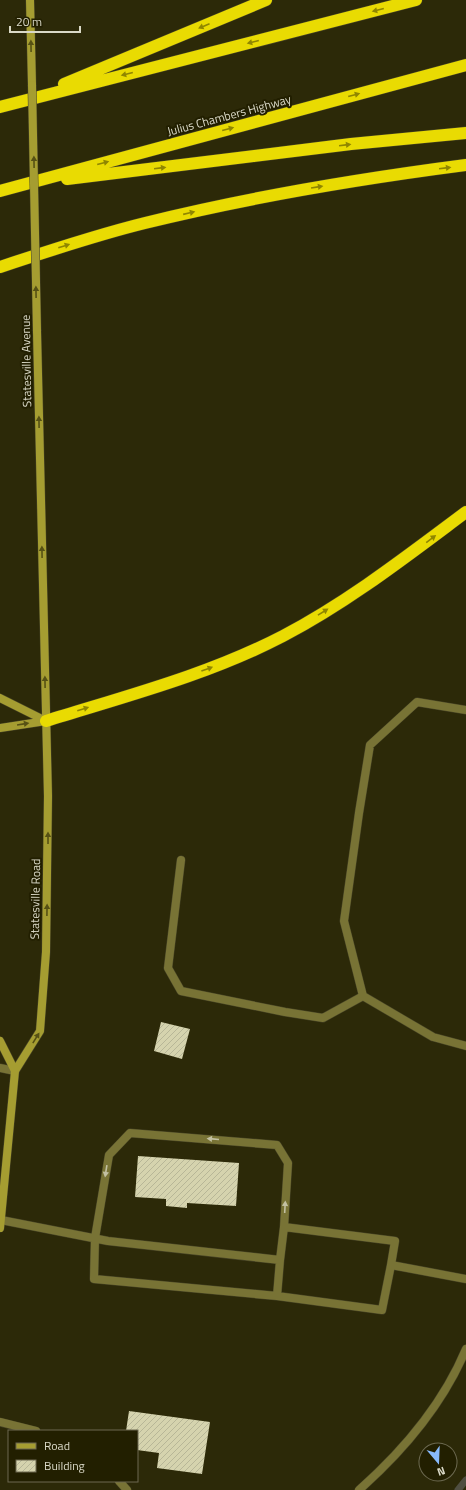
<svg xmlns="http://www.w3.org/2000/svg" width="466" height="1490" font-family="'Titillium Web',sans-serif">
<defs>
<pattern id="building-hatch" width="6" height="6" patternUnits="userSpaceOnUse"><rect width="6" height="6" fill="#d5d3ae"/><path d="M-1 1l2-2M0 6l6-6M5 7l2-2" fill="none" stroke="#b7b697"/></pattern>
</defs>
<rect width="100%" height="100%" fill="#2c2908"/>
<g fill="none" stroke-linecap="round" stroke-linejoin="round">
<path stroke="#4f4e40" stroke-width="7" d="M458 1490 466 1480"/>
</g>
<path fill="url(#building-hatch)" d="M161 1022 190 1029 182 1059 154 1051Z
M138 1156 239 1163 236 1206 187 1203V1208L166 1206V1199L135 1197Z
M129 1411 210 1422 202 1474 157 1468 159 1453 137 1450V1431H126Z"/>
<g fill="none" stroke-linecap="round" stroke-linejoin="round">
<g stroke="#484527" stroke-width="9">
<path id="lane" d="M466 710 417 702 370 745 359 813 344 921 363 996 433 1037 466 1046
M181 860 168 968 181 991 285 1012 323 1018 363 996
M1 1220 108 1241 280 1260 277 1296 382 1310 391 1265 466 1279
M284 1227 395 1241 391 1265
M277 1296 94 1279 95 1238 109 1155 130 1133 277 1145 288 1163 284 1227 280 1260
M0 1422 36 1431
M119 1481 127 1490"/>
</g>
<g stroke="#484527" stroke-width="9">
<path id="street" d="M0 1068 15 1071
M359 1490C403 1451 443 1404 466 1349"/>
</g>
<g stroke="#484527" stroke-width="9">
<path id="secondary" d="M30 0 32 85
M0 698 46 721
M0 728 46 721
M0 1041 15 1071
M0 1228 15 1071 40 1031 46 952 48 796 37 331"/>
</g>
<g stroke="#484527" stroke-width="13">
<path id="highway" d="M64 84 266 0
M0 107 416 0
M67 179 351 144 466 133
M0 191 466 65
M0 267C48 251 96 235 145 223 250 197 358 179 466 165
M46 721C126 696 208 675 283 636 348 602 407 556 466 512"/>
</g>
<use href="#lane" stroke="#787335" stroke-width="8"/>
<use href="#street" stroke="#787335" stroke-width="8"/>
<use href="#secondary" stroke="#a59d31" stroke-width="8"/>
<use href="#highway" stroke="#e9db02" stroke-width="12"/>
<g stroke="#484527" stroke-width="9" stroke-linecap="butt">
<path id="secondary-bridge" d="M32 85 37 331"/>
</g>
<use href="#secondary-bridge" stroke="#a59d31" stroke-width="8"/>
</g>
<defs><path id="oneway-solid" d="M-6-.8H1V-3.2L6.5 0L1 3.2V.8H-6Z"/></defs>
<g fill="#8f8601">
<use href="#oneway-solid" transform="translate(378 10) rotate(166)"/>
<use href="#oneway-solid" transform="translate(204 26) rotate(157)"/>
<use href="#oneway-solid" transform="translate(253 42) rotate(166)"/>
<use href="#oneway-solid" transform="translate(127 74) rotate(166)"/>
<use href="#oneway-solid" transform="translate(354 95) rotate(-15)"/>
<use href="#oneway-solid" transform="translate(228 129) rotate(-15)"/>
<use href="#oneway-solid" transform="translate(345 145) rotate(-7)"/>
<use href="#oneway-solid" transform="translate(103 163) rotate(-15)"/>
<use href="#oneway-solid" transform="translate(160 168) rotate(-7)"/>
<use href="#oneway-solid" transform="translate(445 168) rotate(-7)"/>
<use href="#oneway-solid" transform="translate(317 187) rotate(-9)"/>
<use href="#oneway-solid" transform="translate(189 213) rotate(-13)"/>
<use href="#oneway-solid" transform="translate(64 246) rotate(-18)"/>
<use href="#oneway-solid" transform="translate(431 539) rotate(-37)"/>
<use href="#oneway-solid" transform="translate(323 612) rotate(-32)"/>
<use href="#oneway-solid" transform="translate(207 669) rotate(-20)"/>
<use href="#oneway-solid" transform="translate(83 709) rotate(-17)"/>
</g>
<g fill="#565114">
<use href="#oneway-solid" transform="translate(31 46) rotate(-91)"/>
<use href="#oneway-solid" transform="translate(34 162) rotate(-91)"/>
<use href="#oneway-solid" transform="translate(36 292) rotate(-91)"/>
<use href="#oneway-solid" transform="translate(39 422) rotate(-91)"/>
<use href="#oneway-solid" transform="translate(42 552) rotate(-91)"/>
<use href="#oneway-solid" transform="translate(45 682) rotate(-91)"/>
<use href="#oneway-solid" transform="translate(23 724) rotate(-9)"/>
<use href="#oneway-solid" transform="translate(48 838) rotate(-90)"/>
<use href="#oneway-solid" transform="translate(47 910) rotate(-89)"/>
<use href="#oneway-solid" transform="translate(36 1038) rotate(-58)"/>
</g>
<g fill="#c2c0a2">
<use href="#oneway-solid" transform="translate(213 1139) rotate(-175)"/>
<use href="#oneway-solid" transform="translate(106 1171) rotate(99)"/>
<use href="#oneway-solid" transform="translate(285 1207) rotate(-87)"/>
</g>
<g text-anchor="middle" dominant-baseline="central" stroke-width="4" stroke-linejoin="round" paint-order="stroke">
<g font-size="12" fill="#dad9c7" stroke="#221f00">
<text transform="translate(229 115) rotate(-15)">Julius Chambers Highway</text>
<text transform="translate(26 361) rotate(-91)">Statesville Avenue</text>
<text transform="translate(35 899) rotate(-89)">Statesville Road</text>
</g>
</g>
<rect x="8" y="1430" width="130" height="52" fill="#221f00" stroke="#6c6950"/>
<rect x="16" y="1443" width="20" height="6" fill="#a59d31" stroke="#6c6950"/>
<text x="44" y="1450" font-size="12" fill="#dad9c7">Road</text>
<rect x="16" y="1460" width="20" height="12" fill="url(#building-hatch)" stroke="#6c6950"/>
<text x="44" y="1470" font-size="12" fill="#dad9c7">Building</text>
<g transform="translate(438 1462) rotate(161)"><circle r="19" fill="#221f00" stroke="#6c6950"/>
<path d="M0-3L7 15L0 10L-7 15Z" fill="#88bafc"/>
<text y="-6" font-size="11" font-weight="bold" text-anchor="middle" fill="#dad9c7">N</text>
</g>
<path d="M10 26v6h70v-6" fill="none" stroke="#dad9c7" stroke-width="2"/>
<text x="16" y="26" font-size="12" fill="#dad9c7" stroke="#221f00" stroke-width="3" paint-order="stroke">20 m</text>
</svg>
